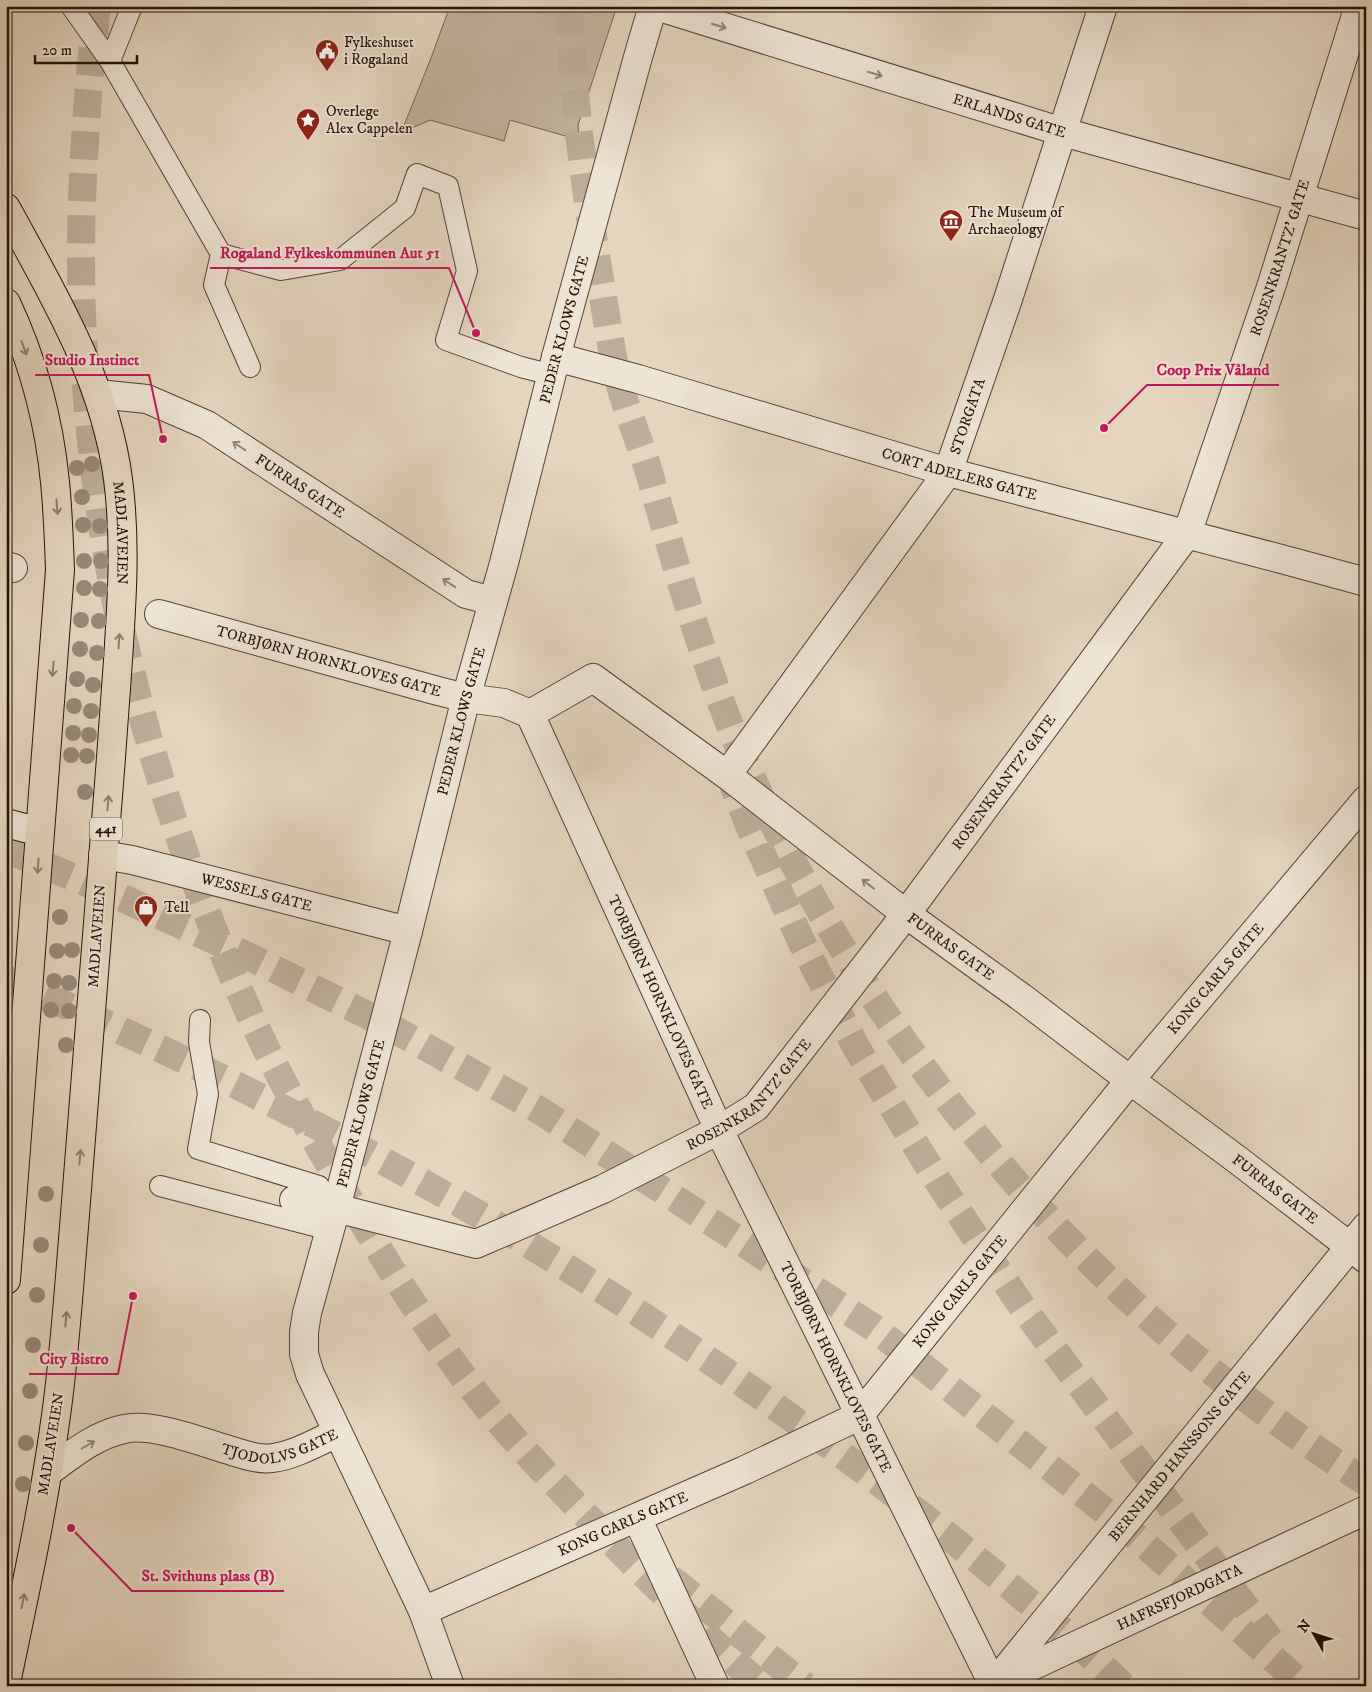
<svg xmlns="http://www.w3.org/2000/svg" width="1372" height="1692" font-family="'IM FELL DW Pica',serif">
<rect width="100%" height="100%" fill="#e5d5bd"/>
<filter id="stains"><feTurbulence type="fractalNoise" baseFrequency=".004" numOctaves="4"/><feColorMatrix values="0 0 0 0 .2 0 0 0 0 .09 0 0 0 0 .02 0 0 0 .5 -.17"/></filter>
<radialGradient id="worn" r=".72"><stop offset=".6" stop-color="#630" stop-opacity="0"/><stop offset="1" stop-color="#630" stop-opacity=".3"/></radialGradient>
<path fill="#c4b49e" stroke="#746254" d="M450 6H617L578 125 579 140 510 120 504 141 430 120 401 133 431 58Z"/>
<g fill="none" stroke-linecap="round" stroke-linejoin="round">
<path stroke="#beae99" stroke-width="28" stroke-dasharray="28 14" stroke-linecap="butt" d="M97 6C88 85 82 163 81 242 79 515 142 784 257 1030 281 1081 310 1131 338 1180 379 1251 421 1321 471 1387 511 1439 558 1487 604 1534 655 1586 707 1637 761 1686
M569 6C573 99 585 193 601 285 606 313 610 343 616 371 625 408 641 443 651 479 680 581 709 682 752 778 844 982 989 1175 1156 1324 1221 1382 1292 1435 1366 1482
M727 768 748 823 802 943 856 1047 937 1180 1023 1308 1270 1640
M6 849 127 900 250 957 379 1021 539 1110 874 1328 1125 1527 1304 1686
M6 979C167 1049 326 1126 478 1214 679 1332 871 1468 1049 1619 1074 1640 1099 1663 1123 1686
M670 1578 805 1686"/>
<g stroke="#544236" stroke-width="22">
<path id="lane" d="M71 6 110 61 221 254 281 270 340 260 405 208 417 174 448 186 467 271 446 340 521 367 552 375
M110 61 132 6
M221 254 214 285 250 367
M200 1020 199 1042 208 1094 198 1149 319 1186
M160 1186 330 1230"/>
</g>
<g stroke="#544236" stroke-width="30">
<g id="street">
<path id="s1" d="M656 6 1063 132 1366 216"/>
<path id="s2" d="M556 357 638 379 948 472 1285 560 1366 582"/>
<path id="s3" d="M98 394 147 399 207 425 466 594 493 601"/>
<path d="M6 566 13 568"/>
<path id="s4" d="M159 614 438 691 466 698 504 703 530 714 719 1130 994 1686"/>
<path id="s5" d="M530 714 593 678 727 775 906 914 1021 997 1130 1080 1239 1161 1366 1259"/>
<path id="s6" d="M727 775 948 472 1008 299 1103 6"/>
<path id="s7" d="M103 855 132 860 408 931"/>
<path id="s8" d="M294 1200 336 1208 476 1244 603 1189 719 1130 756 1107 906 914 1187 534 1271 287 1359 6"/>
<path id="s9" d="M48 1472C71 1455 95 1435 124 1429 152 1422 204 1443 232 1451 245 1455 259 1460 273 1458 295 1455 317 1442 337 1433"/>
<path d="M637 1518 715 1686"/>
<path id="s10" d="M423 1611 745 1470 859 1416 1130 1080 1366 800"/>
<path id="s11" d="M1000 1681 1366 1510"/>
<path id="s12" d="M993 1685 1366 1227"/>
<path id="s13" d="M450 1686 423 1611 310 1374 304 1354V1332L307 1313 336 1208 408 931 466 698 504 563 556 357 638 57 653 6"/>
</g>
</g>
<g stroke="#231109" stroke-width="30">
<path id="secondary" d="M6 823 40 832"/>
</g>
<g stroke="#231109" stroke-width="30">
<g id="primary">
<path id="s14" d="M6 208C53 294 105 380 118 479 126 540 122 599 118 660 113 731 108 801 102 872 93 990 84 1108 74 1227 69 1287 65 1348 57 1408 45 1500 25 1592 6 1683"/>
<path d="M6 303C32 358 49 421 55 482 58 512 59 541 60 570L6 1280"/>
</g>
</g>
<use href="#lane" stroke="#eee4d4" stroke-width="20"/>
<use href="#street" stroke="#eee4d4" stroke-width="28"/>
<use href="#secondary" stroke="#eee4d4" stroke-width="28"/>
<use href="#primary" stroke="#e5d5bd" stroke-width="28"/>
</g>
<g fill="#998977">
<circle cx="92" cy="464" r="8"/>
<circle cx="77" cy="468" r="8"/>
<circle cx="82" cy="497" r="8"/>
<circle cx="83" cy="525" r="8"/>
<circle cx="100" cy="526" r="8"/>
<circle cx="84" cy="561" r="8"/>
<circle cx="101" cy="561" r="8"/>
<circle cx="84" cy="588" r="8"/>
<circle cx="100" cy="589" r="8"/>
<circle cx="81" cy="620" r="8"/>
<circle cx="99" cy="621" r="8"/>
<circle cx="80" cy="649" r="8"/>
<circle cx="97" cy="653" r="8"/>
<circle cx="77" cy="679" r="8"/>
<circle cx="93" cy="685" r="8"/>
<circle cx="74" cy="706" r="8"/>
<circle cx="91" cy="711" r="8"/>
<circle cx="73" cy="733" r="8"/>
<circle cx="89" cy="735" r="8"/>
<circle cx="71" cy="755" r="8"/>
<circle cx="87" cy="756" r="8"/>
<circle cx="85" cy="792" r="8"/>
<circle cx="60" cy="917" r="8"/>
<circle cx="72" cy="950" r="8"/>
<circle cx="57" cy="951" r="8"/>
<circle cx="54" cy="981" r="8"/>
<circle cx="69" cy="983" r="8"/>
<circle cx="51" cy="1010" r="8"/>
<circle cx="69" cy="1011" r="8"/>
<circle cx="66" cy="1045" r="8"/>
<circle cx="46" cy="1194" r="8"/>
<circle cx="41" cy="1245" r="8"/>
<circle cx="37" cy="1295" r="8"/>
<circle cx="33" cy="1345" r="8"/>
<circle cx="30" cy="1391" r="8"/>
<circle cx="26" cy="1443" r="8"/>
<circle cx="23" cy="1484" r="8"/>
</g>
<defs><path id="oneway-shaft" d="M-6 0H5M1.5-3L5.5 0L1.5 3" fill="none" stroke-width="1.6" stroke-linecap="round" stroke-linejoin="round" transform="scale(1.25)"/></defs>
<g stroke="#938579">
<use href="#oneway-shaft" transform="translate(719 26) rotate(17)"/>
<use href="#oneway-shaft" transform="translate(875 74) rotate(17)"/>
<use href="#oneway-shaft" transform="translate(239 446) rotate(-147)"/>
<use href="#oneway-shaft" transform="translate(449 583) rotate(-147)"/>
<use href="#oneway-shaft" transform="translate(868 884) rotate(-142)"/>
<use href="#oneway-shaft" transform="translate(88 1445) rotate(-30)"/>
</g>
<g stroke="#8e7d6c">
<use href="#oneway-shaft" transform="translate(24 348) rotate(70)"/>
<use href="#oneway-shaft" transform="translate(57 507) rotate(86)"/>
<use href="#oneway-shaft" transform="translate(119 641) rotate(-86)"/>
<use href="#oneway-shaft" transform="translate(53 669) rotate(95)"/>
<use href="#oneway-shaft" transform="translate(108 803) rotate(-85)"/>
<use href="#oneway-shaft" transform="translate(38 866) rotate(94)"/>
<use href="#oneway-shaft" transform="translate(80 1157) rotate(-85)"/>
<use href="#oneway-shaft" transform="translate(66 1319) rotate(-85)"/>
<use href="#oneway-shaft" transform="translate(23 1601) rotate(-78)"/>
</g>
<defs>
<g id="civic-pin" transform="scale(1.25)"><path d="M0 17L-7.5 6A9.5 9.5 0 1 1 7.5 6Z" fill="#8f2418" stroke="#eee4d4"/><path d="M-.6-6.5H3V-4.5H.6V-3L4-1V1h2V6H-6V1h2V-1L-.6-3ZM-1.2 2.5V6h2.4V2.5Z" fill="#fff"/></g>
<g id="sight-pin" transform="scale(1.25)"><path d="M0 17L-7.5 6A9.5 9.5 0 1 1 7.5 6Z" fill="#8f2418" stroke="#eee4d4"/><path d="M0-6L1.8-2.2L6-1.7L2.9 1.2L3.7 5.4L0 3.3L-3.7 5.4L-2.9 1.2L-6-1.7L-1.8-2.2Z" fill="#fff"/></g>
<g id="museum-pin" transform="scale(1.25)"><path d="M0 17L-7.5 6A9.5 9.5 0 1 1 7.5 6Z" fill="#8f2418" stroke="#eee4d4"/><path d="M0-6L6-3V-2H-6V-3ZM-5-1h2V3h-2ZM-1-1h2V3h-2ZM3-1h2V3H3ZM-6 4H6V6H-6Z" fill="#fff"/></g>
<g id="shop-pin" transform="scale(1.25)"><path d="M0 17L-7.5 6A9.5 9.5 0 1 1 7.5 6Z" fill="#8f2418" stroke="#eee4d4"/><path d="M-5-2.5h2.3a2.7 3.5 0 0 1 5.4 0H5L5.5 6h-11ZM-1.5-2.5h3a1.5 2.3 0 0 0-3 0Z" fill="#fff"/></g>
</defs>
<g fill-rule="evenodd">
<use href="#civic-pin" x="327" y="51"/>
<use href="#sight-pin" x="308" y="120"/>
<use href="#museum-pin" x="951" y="221"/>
<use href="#shop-pin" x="146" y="907"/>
</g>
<g text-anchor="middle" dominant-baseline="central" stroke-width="4" stroke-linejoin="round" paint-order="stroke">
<rect fill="#eee4d4" stroke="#605046" stroke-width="1" x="90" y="817.5" width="32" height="23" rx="4"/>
<g font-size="14" font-weight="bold" fill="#231109">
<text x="106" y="829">441</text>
</g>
<g font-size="15" fill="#231109" stroke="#eee4d4" text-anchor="start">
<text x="344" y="42">Fylkeshuset<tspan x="344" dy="17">i Rogaland</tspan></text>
<text x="326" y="111">Overlege<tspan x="326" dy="17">Alex Cappelen</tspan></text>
<text x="968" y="212">The Museum of<tspan x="968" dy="17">Archaeology</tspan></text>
<text x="164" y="907">Tell</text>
</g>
<g font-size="15" fill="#231109" stroke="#eee4d4">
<text stroke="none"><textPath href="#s1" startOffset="370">ERLANDS GATE</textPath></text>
<text stroke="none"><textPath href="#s8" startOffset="1508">ROSENKRANTZ' GATE</textPath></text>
<text stroke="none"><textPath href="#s13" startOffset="1421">PEDER KLOWS GATE</textPath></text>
<text stroke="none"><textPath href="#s6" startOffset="434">STORGATA</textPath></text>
<text stroke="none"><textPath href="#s2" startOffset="420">CORT ADELERS GATE</textPath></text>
<text stroke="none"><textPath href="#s3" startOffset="226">FURRAS GATE</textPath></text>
<text stroke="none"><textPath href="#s14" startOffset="349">MADLAVEIEN</textPath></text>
<text stroke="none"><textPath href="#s4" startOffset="176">TORBJØRN HORNKLOVES GATE</textPath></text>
<text stroke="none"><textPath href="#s13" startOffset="1016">PEDER KLOWS GATE</textPath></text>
<text stroke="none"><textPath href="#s8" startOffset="908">ROSENKRANTZ' GATE</textPath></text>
<text stroke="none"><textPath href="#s7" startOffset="158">WESSELS GATE</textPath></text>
<text transform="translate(97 936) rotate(-86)">MADLAVEIEN</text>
<text stroke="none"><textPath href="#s5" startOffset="520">FURRAS GATE</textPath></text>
<text stroke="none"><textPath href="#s10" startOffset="1042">KONG CARLS GATE</textPath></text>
<text stroke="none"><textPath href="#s4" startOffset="701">TORBJØRN HORNKLOVES GATE</textPath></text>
<text stroke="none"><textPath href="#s8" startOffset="502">ROSENKRANTZ' GATE</textPath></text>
<text stroke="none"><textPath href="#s13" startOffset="611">PEDER KLOWS GATE</textPath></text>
<text stroke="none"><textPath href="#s5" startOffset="925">FURRAS GATE</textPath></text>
<text stroke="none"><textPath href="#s10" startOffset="638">KONG CARLS GATE</textPath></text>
<text stroke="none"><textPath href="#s4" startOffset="1106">TORBJØRN HORNKLOVES GATE</textPath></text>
<text stroke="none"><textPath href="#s9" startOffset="249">TJODOLVS GATE</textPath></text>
<text transform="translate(51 1444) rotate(-81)">MADLAVEIEN</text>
<text stroke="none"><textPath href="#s12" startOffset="295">BERNHARD HANSSONS GATE</textPath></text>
<text stroke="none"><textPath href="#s10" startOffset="218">KONG CARLS GATE</textPath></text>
<text stroke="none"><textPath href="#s11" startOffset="198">HAFRSFJORDGATA</textPath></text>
</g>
</g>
<path fill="none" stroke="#c2185b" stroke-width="2" d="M476 333L449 268H210M163 439L149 375H35M1104 428L1147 385H1279M133 1296L118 1374H29M71 1528L132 1591H284"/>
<g fill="#c2185b" stroke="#eee4d4" stroke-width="2">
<circle cx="476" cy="333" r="5"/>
<circle cx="163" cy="439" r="5"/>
<circle cx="1104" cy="428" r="5"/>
<circle cx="133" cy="1296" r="5"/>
<circle cx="71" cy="1528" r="5"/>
</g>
<g font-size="16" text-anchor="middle" font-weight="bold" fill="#c2185b" stroke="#eee4d4" stroke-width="4" stroke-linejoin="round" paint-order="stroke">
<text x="330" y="258">Rogaland Fylkeskommunen Aut 51</text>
<text x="92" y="365">Studio Instinct</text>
<text x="1213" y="375">Coop Prix Våland</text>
<text x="74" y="1364">City Bistro</text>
<text x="208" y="1581">St. Svithuns plass (B)</text>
</g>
<rect width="1372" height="1692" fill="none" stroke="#e5d5bd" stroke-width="25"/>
<rect x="8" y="8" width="1357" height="1677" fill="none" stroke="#231109" stroke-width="2.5"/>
<rect x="12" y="12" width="1347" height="1667" fill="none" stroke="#231109"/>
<g transform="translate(1314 1634) rotate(309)" stroke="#eee4d4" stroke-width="4" paint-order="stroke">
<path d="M0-4L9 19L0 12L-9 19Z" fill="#231109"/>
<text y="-8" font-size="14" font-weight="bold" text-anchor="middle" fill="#231109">N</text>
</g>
<path d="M35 55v8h102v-8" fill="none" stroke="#231109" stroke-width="2.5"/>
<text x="42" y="55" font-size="15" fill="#231109" stroke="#eee4d4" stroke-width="4" paint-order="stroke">20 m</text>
<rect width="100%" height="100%" filter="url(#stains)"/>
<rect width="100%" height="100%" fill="url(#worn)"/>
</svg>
